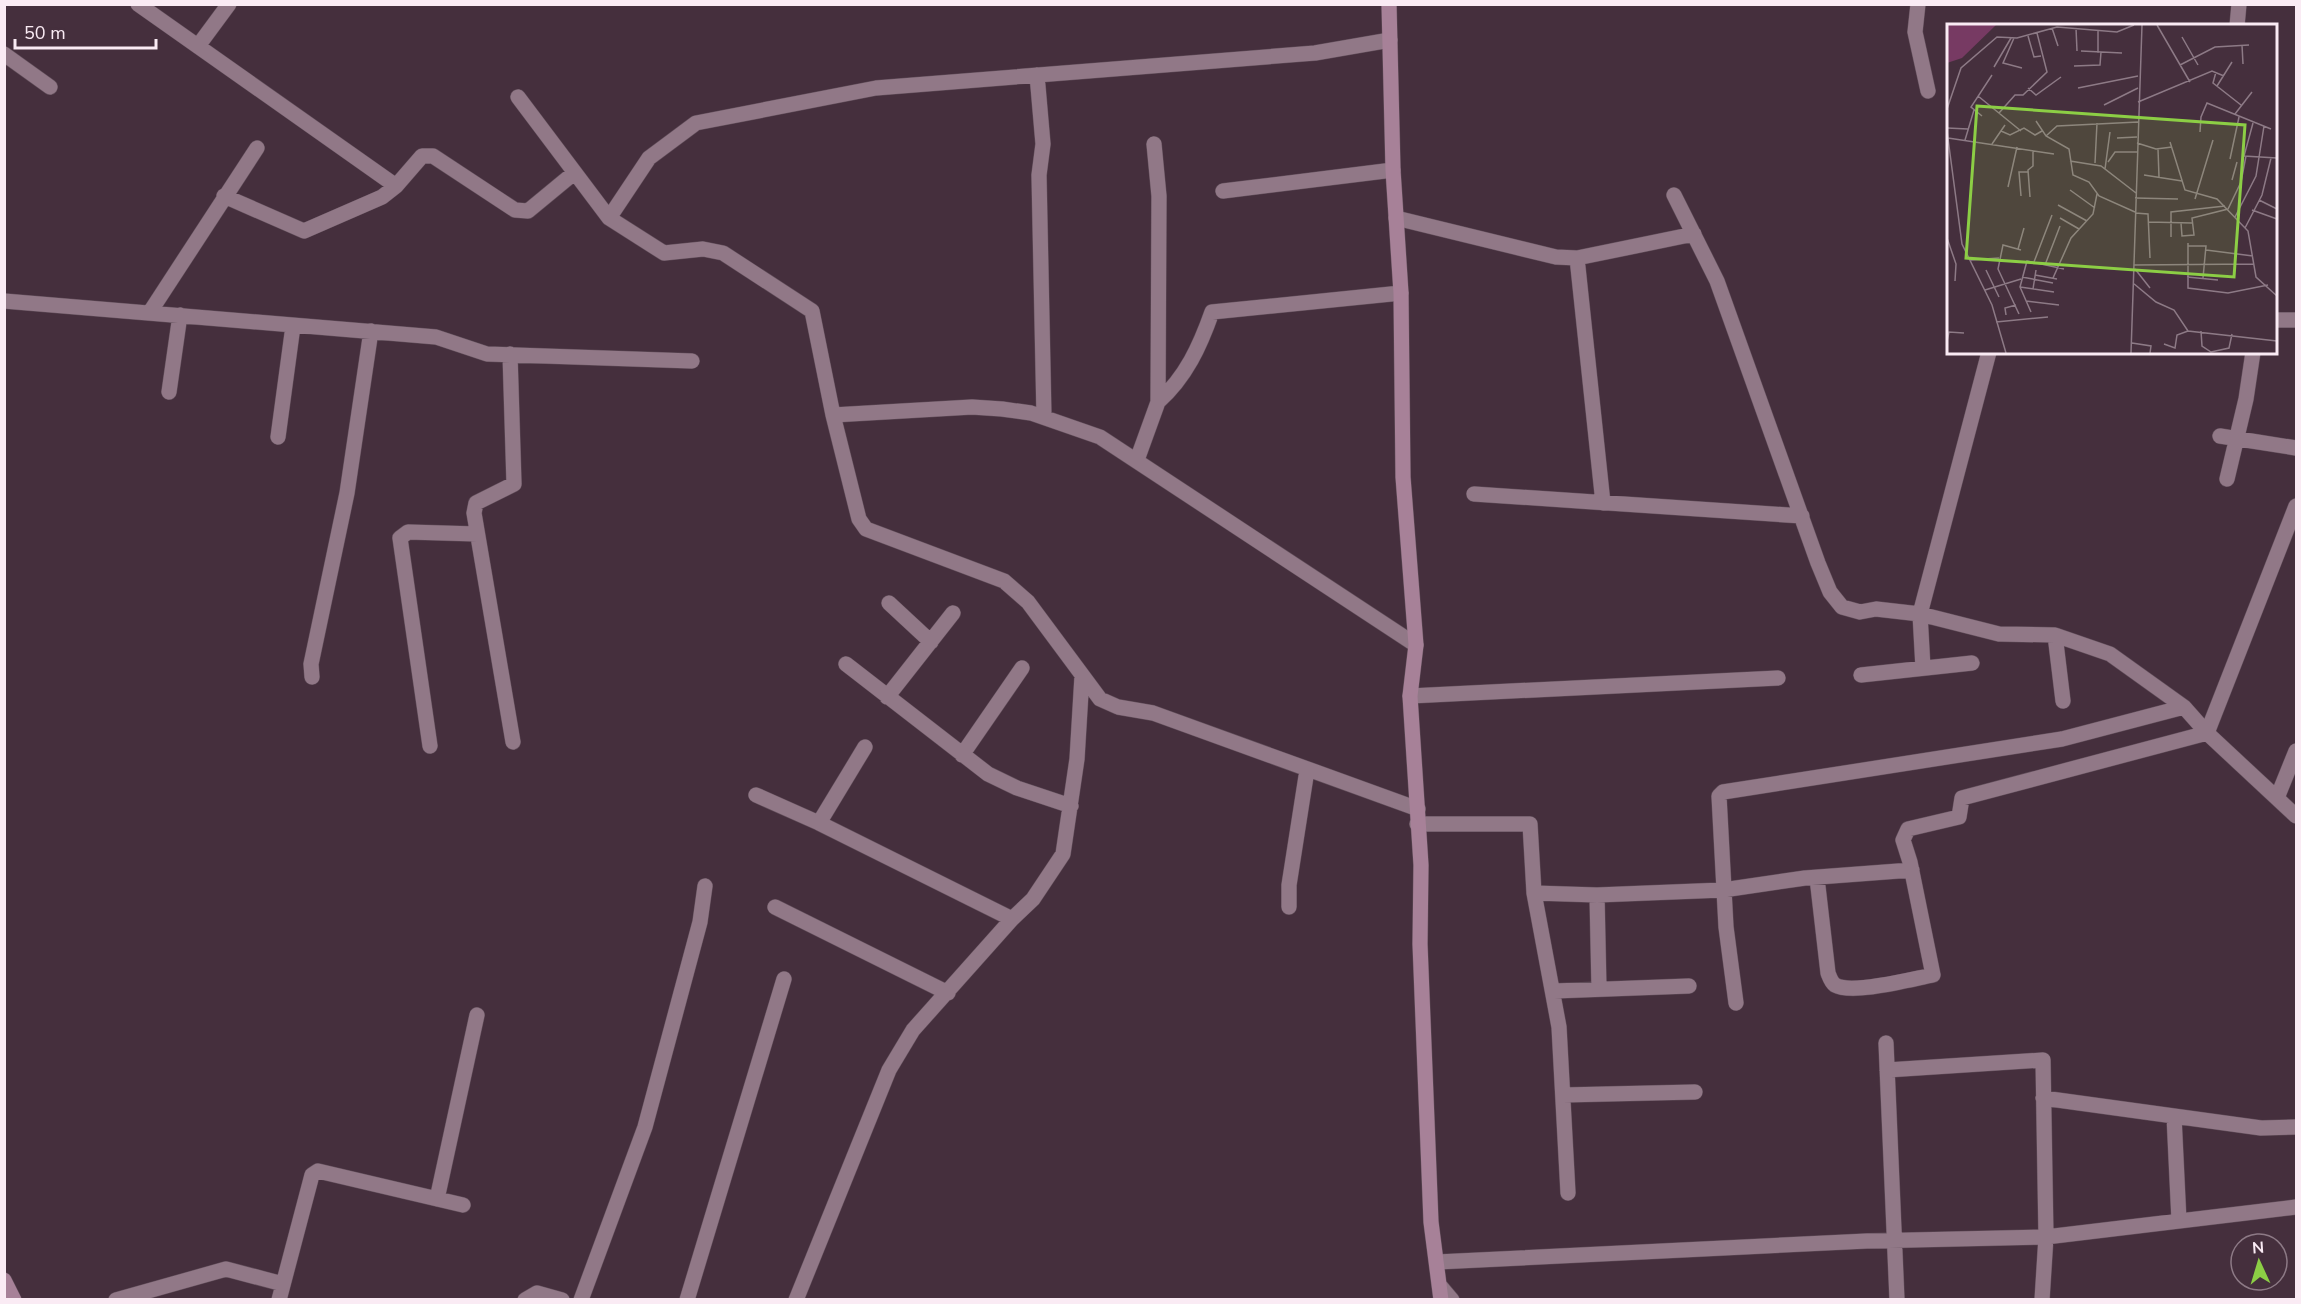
<svg xmlns="http://www.w3.org/2000/svg" width="2301" height="1304" font-family="'Nunito Sans',sans-serif">
<rect width="100%" height="100%" fill="#452f3d"/>
<g fill="none" stroke-linecap="round" stroke-linejoin="round">
<g stroke="#614e5a" stroke-width="16">
<path id="street" d="M138 4 396 186
M1918 4 1915 32 1928 91
M2237 26 2239 4
M198 46 229 4
M4 54 50 87
M1037 75 1043 144 1039 175 1044 417
M518 97 609 218 664 253 703 249 723 253 812 311 833 415 859 519 866 529 1004 581 1028 602 1100 699 1118 707 1153 713 1418 809
M1223 191 1393 170
M1674 195 1717 281 1818 563 1830 592 1842 607 1860 612 1876 609 1920 614 1999 634 2055 635 2110 654 2184 707 2207 733 2296 816
M224 196 304 231 382 197 396 186 422 156H433L515 210 528 211 574 173
M609 218 649 158 696 123 876 88 1315 53 1390 40
M1396 218 1556 257 1577 258 1694 234
M1577 258 1603 503
M4 301 436 337 487 354 692 361
M150 312 257 148
M2276 320H2296
M510 354 514 484 476 503 474 513 513 742
M169 392 180 315
M1158 402C1186 377 1200 346 1212 312L1401 293
M833 415 972 407 1002 409 1031 413 1100 437 1416 645
M2220 436 2296 448
M278 437 293 326
M1137 460 1158 402 1159 196 1154 144
M2227 479 2246 399 2253 352
M1474 494 1802 516
M889 603 931 642
M2055 635 2063 701
M846 664 988 774 1017 788 1071 806
M1923 668 1920 614 1989 352
M1861 675 1972 663
M312 677 311 664 347 493 371 331
M1410 696 1778 678
M887 697 953 613
M430 746 400 538 408 532 477 534
M962 755 1022 668
M756 795 819 823 1012 919
M2277 798 2296 751
M819 823 865 747
M1417 824H1530L1534 893 1559 1027 1568 1193
M1817 878 1828 973C1830 978 1831 982 1835 985 1852 995 1912 979 1933 975L1910 862 1903 840 1908 829 1959 817 1962 798 2207 733 2296 506
M1534 893 1597 895 1723 890 1805 878 1912 870
M1597 895 1599 989
M775 907 948 993
M1289 907V885L1307 770
M1554 991 1689 986
M1736 1003 1726 927 1719 796 1723 792 2062 739 2184 707
M1886 1043 1897 1300
M1887 1070 2043 1060 2046 1237 2042 1300
M1563 1095 1695 1092
M2043 1098 2261 1128 2296 1127
M2174 1116 2179 1221
M437 1199 477 1015
M1437 1262 1867 1241 2046 1237 2296 1207
M1441 1287 1452 1300
M116 1300 226 1269 283 1284
M279 1300 312 1175 318 1171 463 1205
M525 1300 537 1293 562 1300
M581 1300 645 1127 700 922 705 886
M687 1300 784 979
M796 1300 889 1070 913 1030 1012 919 1033 899 1063 854 1077 759 1082 676"/>
</g>
<g stroke="#614e5a" stroke-width="16">
<path id="secondary" d="M1389 4 1393 170 1401 293 1403 477 1416 645 1410 696 1421 865 1420 944 1431 1222 1441 1300
M4 1280 14 1300"/>
</g>
<use href="#street" stroke="#917887" stroke-width="15"/>
<use href="#secondary" stroke="#a78198" stroke-width="15"/>
</g>
<g transform="translate(1947 24)">
<rect width="330" height="330" fill="#452f3d"/>
<path d="M0 1H49L15 34 0 39Z" fill="#773a63"/>
<path fill="none" stroke="#8d7a86" stroke-width="1.5" d="M210 1 243 58M105 4 111 22M129 4 130 27M151 7V29M81 12 87 33 94 32M235 13 251 41M67 14 56 39 75 44M295 21 296 40M134 27 175 29M233 41 268 23 302 21M127 42 153 41 154 28M47 43 64 14M269 48 266 59 294 81M270 62 285 38M81 64 89 71 114 53M131 64 191 52M31 72 74 107M191 78 265 47 277 52M157 81 191 64M0 85 14 44 50 13 70 14 110 3 170 8 187 1M52 89 68 71H76L100 48 90 9M288 90 305 68M35 92 24 83 45 51M89 97 99 112 122 125 126 151 142 158 152 172 188 188M306 99 297 132 330 134M0 104 21 105M0 107 15 220 45 281 59 329M54 107 63 111 77 104 88 111 95 107M253 108 254 93 260 79 324 105M99 112 110 102 191 98M1 114 107 130M170 114 190 113M18 116 27 86M223 118 238 166 270 175 301 207 309 253 330 272M190 119 209 125 225 123M45 120 58 101M211 125 212 153M283 135 292 93M123 137 154 142 189 169M161 138 168 128H190M148 139 150 99M158 145 163 108M197 151 235 157M285 156 290 138M61 163 70 123M123 166 148 184M74 172 72 148H81M83 173 81 146 86 142V127M188 174 231 175M248 175 266 116M312 176 330 185M111 181 140 197M305 186 330 195M188 189 201 190 203 234M288 193 309 152 317 102M113 194 132 205M201 198 245 199M234 199 235 212 247 211 245 194 281 185 294 158 299 132M298 204 315 171 324 134M224 213V188L278 182M0 214 9 240 8 257M241 219V264L281 269 321 261M241 222H259L256 254M71 225 77 204M259 226 306 232M24 236 52 234M87 238 105 191M98 241 113 202M187 241 307 240M188 245 203 264M39 246 52 273M88 251 110 255M75 253 106 259M240 253 271 256M106 254 124 214 146 190 150 170M186 259 209 278 227 286 241 307 330 317M73 263 107 268M86 265 89 246M38 266 74 255M79 277 112 281M84 288 73 263 80 237 117 245M72 290 51 245 56 221 74 226M59 291 58 284 69 281M49 298 101 293M254 307 255 322 264 328 282 324 285 310M0 317 2 308 17 309M185 319 204 322 203 329M217 320 228 324 230 311 241 307M184 329 195 1"/>
<path fill="#8cce45" fill-opacity="0.15" stroke="#8cce45" stroke-width="3" d="M30 82 298 101 287 253 19 234Z"/>
<rect width="330" height="330" fill="none" stroke="#faebf4" stroke-width="3"/>
</g>
<rect width="2301" height="1304" fill="none" stroke="#faebf4" stroke-width="12"/>
<g transform="translate(2259 1262) rotate(356)"><circle r="28" fill="#452f3d" stroke="#8d7a86" stroke-width="1.5"/>
<path d="M0-4.5L10 22L0 15L-10 22Z" fill="#8cce45"/>
<text y="-9" font-size="16" font-weight="bold" text-anchor="middle" fill="#faebf4">N</text>
</g>
<path d="M15 39v9h141v-9" fill="none" stroke="#faebf4" stroke-width="3"/>
<text x="24" y="39" font-size="18" fill="#faebf4" stroke="#452f3d" stroke-width="4.5" paint-order="stroke">50 m</text>
</svg>
